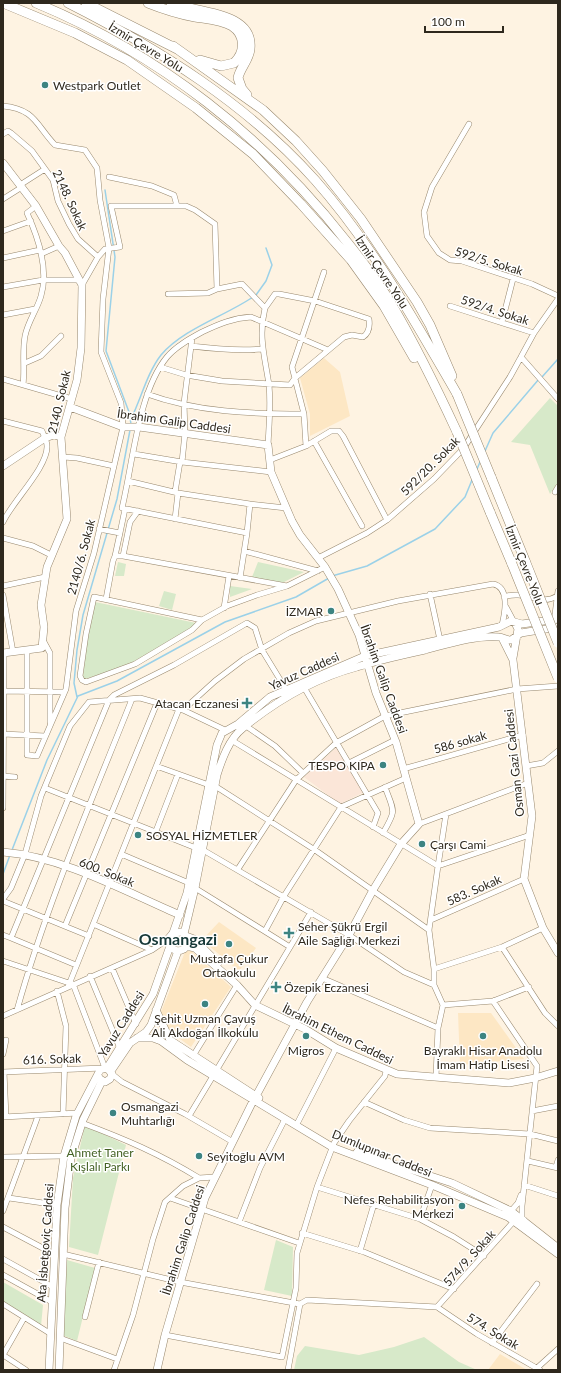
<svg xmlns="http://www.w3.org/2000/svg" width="561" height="1373" font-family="Lato,sans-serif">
<rect width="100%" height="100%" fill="#fef3e2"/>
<path fill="#fbe6d8" d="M337 747 364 792 340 804 304 777Z"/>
<path fill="#fde7c4" d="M324 358 340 372 350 416 310 436V414L300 378Z
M219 922 256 948 239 971 202 940Z
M187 947 231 987 191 1047 168 1030 161 1012Z
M458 1013H491L524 1059 460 1065Z
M500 1354 527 1370H488Z"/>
<path fill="#d7e9c9" d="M550 398 558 406V482L550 494 530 445 511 442Z
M118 562 126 564 124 576H115Z
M258 562 304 572 282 583 252 577Z
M230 586 252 589 230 597Z
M164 591 176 594 172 610 159 606Z
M95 602 196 623 190 629 126 666 85 679 83 677 87 642Z
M85 1125 126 1145 98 1255 69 1247 73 1178Z
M276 1240 293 1247 292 1296 264 1290Z
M67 1260 95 1268 77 1341 62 1335Z
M3 1282 43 1305 41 1326 3 1303Z
M424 1337 459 1362 477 1370H294L297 1356 305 1346 359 1355 394 1347Z"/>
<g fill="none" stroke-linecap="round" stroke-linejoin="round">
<path stroke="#9bd1e8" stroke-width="1.5" d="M105 190 115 257 106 351 129 412 131 424
M256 295 266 281 272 265 266 248
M542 377 558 359
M131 419C141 399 147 373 161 355 183 329 225 316 253 297
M485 451 493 433 539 379
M477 469 480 462
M332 576 367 566 435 529 465 497 472 480
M77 697 74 683 77 650 83 615 117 499 130 430
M12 850 47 760 78 696 117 681 225 622 296 597 329 578
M3 874 10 855"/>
<g stroke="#98886e" stroke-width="6">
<path id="street" d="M3 106C35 109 36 125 55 145L85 150 97 168 100 200 109 248 103 299 101 352 121 403 123 427 94 553 76 611 66 689 37 756 27 755V651
M469 124 432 187 424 212 427 236 439 253 450 260 462 261 532 284 558 296
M3 134 8 131 11 133 32 151 53 180 58 201 69 224 78 239 98 257 82 285
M109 177 152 186 174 195 177 206
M20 185 45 169
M3 199 22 187
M3 231 31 221
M41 254 59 246
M98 257 105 249 120 247 111 206H186L195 210 215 224 217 289
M3 258 40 250
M3 287 43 280H79
M168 294 208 293 217 289 242 284 265 308C258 337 265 357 269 385 271 405 269 425 268 445
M450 306 534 333
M3 315 35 309
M502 322 513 279
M192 338 184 403 185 433 182 462 271 472
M191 346C215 349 237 351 262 349
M521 357 558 399
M25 363 41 356 61 336
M160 367 186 375 222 381 290 385 295 378 344 337 352 335 363 337C369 333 370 326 369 319L315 301 279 294H275L265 308
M3 379 72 399
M23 385C25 369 22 352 25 336 28 321 37 310 41 296 49 269 38 237 27 213L36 206
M147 394C196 412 252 414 304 414
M3 421 42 431C44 436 47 441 47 446 48 467 12 502 3 522
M314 441 362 526
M306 446 304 414 292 367 324 272
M134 454 182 462
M63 457 77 458 114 466
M270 460 306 446 331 431H339L343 436 387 520
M128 481 178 493 250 504
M175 492 180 462
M555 492 558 487
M286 508 250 504 247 533 122 508C133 463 138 392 167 357 176 346 191 338 202 332 219 324 233 318 251 317L328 350
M138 511 130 522 123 556 287 586 325 567
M175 519 178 493
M99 529 120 533 125 509
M3 538 33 546 51 555
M244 551 318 571
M115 556 120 533
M318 558 367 533 387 520 434 479 463 449 510 377 534 333 558 299
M240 578 247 533
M3 586 45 577
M430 594 440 640
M3 595 13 652
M504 597C525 589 540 607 557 596
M106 599 113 561 115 556H123
M506 607 514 622
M224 608 229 576
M202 620 94 597 86 634 80 676 82 680 86 682 135 664 192 630 202 620 227 606 257 595 287 586
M554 622 558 591
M44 642 50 653V722
M305 689 378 813 373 827
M3 691 64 692
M183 710 215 681 244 659 289 633 316 621 398 601 493 584C510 587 505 613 502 625
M246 726 275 746 303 773
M3 734 45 736
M349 763 395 740
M156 766 209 785
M526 766 543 763 558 751
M403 769 523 735
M3 776 15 777
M215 786 315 850 429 930
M45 788 196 848
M3 808 4 653
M446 814 438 866 530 835
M419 824 528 783
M156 831 178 774
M383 833C397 809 394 812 385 787
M121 854 189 883
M202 854 203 850 349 935 404 972 434 985V969L429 930 438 866 233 741
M238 869 296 780 336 743 385 716 517 689 558 686
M195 888 290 947
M3 899 11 888 25 854 41 796 70 726 89 702 140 698 183 710 225 730
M3 901 89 936
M431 920 524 879
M93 924 152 950
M65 926 157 703
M265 931 284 896 341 807 406 778
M3 935 11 938 109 700 114 695 174 665 247 623 255 628 262 650 287 691
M11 938 76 965
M502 947 545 1013 558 1026
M3 961 69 983
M112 968 136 1024
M434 969 502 947 543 928
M90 976 119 1046
M322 978 438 1028
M73 984 105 1068
M434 985 443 1005 438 1028 436 1077
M68 987 179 709
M57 991 66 1026 63 1114
M493 1001 537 1066 522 1206V1217L525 1221
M443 1005 493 1001 529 987
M17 1010C47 903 91 802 132 699
M3 1016 152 950 168 939
M3 1054 6 1040
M193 1056 237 985
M216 1071 311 912
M3 1072 103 1068
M4 1072 6 1117
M112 1074 122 1082 185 1114 233 1142
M364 1102 404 1120 430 1128 530 1134 558 1141
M532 1111 558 1106
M189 1116 213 1076
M3 1117 78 1113
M298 1122 336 1048
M82 1123C125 1139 160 1154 199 1178
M3 1157 64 1156
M528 1161 558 1168
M556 1167 558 1160
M524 1185 558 1196
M317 1187 420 1219 454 1237 484 1256
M9 1198 57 1205
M170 1198 299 1243
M3 1211 38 1116
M511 1211 518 1203 521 1195
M420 1219 432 1185
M239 1222 260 1168 285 1119
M3 1227 54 1254
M302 1233 364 1252 454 1289
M360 1251 374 1204
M63 1254 180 1282 294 1303 300 1304 307 1300 437 1307
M3 1259 53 1287
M3 1275 52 1302
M3 1304 51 1334
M437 1307 477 1334 540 1370
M437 1307 514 1221
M85 1317 99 1262
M165 1335 282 1357 296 1288 297 1253 317 1187 334 1143 349 1121 385 1076 386 1071
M60 1338 117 1359
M492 1343 537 1284
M3 1355 24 1318
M3 1355 26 1370
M537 1368 558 1349
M114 1370 133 1315 153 1239 165 1202 183 1186 199 1178 215 1177
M288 1370 300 1304"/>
</g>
<g stroke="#98886e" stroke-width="8">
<path id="secondary" d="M3 163 36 206 59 246 65 253 82 285 81 348 77 380 61 437 67 519 47 567 41 605 44 627 42 648 3 653
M70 407 123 427H139L268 445 271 472 292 521 300 535 325 567 338 589 359 635 376 693 396 742 419 824 401 844 373 890 349 935 307 1002 256 1096
M3 466 45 438 54 435 61 437
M502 638 513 660 532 816 524 879 543 928 558 953
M513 658 518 629 515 623
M3 852C64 857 124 891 180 915
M173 933 182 932 186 936 188 943 184 949C175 954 170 948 168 939L173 933 187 893 217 745 222 733 238 724 270 697 365 656 499 627 511 621 522 624 558 619
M184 934 195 888 217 775C222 759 229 739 243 728 276 701 316 678 357 667 379 660 402 655 425 650 448 644 475 635 499 637 503 637 506 640 511 640L521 633 558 627
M186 936 194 939 218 963
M186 946 195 948 237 985 255 1005 305 1029 336 1048 397 1074 509 1083 535 1078 558 1071
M156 1010 170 1040 259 1098
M137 1038H153L161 1041 187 1060 332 1147 432 1185 508 1217 558 1254
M107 1068 153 994 170 946
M111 1071 130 1043 146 1032 151 1025 178 951
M357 1152 452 1183 511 1211 558 1248
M49 1370 57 1205 64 1156 76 1116 100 1070 107 1068 112 1074 110 1079 105 1082 100 1079 98 1076
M59 1370 65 1208 71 1158 83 1120 102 1081
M157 1370 165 1335 205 1198 253 1101"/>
</g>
<g stroke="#98886e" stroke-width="10">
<path id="highway" d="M3 3 75 33 127 60 196 108 253 154 301 204 351 260 384 306 414 358
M36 3C159 54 265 137 347 242 363 262 379 283 392 305 416 346 437 389 457 432
M68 3C159 49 247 104 315 180 372 244 414 320 457 394
M86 3 177 49
M148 3C163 9 179 14 195 17 207 19 222 20 232 26 246 35 245 53 234 63L221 66 200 60
M171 3C195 13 254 11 250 49 249 60 240 68 238 78L242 89 247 95
M173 46 263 110 296 141 323 171 361 219 417 302 430 325 452 376
M491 477 526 563
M490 512 512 564"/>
</g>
<use href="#street" stroke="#fff" stroke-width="5"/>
<use href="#secondary" stroke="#fff" stroke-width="7"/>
<use href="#highway" stroke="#fff" stroke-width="9"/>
<g stroke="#98886e" stroke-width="10" stroke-linecap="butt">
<path id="highway-bridge" d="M457 394 491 477
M457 432 490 512
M526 563 558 643
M512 564 558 678"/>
</g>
<use href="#highway-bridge" stroke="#fff" stroke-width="9"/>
</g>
<g fill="#3c8482" stroke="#fff" stroke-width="1.5">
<circle cx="45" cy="85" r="4"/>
<circle cx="331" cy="611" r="4"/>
<path d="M245 697h4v4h4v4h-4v4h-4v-4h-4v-4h4z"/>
<circle cx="383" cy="765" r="4"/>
<circle cx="138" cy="835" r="4"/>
<circle cx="422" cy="844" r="4"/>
<path d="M287 927h4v4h4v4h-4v4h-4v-4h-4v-4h4z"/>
<circle cx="229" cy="944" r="4"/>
<path d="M274 981h4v4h4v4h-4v4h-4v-4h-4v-4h4z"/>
<circle cx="205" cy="1004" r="4"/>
<circle cx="306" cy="1036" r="4"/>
<circle cx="483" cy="1036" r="4"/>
<circle cx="113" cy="1113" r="4"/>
<circle cx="199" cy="1156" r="4"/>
<circle cx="462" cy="1206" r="4"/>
</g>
<g text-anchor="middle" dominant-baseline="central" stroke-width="3" stroke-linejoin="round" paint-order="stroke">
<g font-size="12" fill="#2e281d" stroke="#fff">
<text transform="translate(146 47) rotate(31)">İzmir Çevre Yolu</text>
<text transform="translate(70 200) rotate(65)">2148. Sokak</text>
<text transform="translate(489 261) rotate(17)">592/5. Sokak</text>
<text transform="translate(382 272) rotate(56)">İzmir Çevre Yolu</text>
<text transform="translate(495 310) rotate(18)">592/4. Sokak</text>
<text transform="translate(59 402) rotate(-77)">2140. Sokak</text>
<text transform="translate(174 421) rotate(8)">İbrahim Galip Caddesi</text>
<text transform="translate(430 466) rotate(-45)">592/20. Sokak</text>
<text transform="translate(81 557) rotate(-75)">2140/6. Sokak</text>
<text transform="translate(525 565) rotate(68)">İzmir Çevre Yolu</text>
<text transform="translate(304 671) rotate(-24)">Yavuz Caddesi</text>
<text transform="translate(384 679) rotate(70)">İbrahim Galip Caddesi</text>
<text transform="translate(460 742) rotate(-16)">586 sokak</text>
<text transform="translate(514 763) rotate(-96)">Osman Gazi Caddesi</text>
<text transform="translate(107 872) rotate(22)">600. Sokak</text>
<text transform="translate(474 890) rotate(-24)">583. Sokak</text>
<text transform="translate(121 1024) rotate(-58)">Yavuz Caddesi</text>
<text transform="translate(338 1034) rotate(26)">İbrahim Ethem Caddesi</text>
<text transform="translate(52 1059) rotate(-2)">616. Sokak</text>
<text transform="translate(382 1153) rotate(22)">Dumlupınar Caddesi</text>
<text transform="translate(183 1240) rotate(-72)">İbrahim Galip Caddesi</text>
<text transform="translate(45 1243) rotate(-86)">Ata İsbetgoviç Caddesi</text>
<text transform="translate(469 1258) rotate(-48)">574/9. Sokak</text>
<text transform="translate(493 1331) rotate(31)">574. Sokak</text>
</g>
<g font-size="12" fill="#2e281d" stroke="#fff" text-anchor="start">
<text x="53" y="85">Westpark Outlet</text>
<text x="323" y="611" text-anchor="end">İZMAR</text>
<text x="239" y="703" text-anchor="end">Atacan Eczanesi</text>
<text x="375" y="765" text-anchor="end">TESPO KIPA</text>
<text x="146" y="835">SOSYAL HİZMETLER</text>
<text x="430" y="844">Çarşı Cami</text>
<text x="298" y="926">Seher Şükrü Ergil<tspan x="298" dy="14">Aile Sağlığı Merkezi</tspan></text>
<text x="229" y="958" text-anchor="middle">Mustafa Çukur<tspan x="229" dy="14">Ortaokulu</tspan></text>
<text x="284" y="987">Özepik Eczanesi</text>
<text x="205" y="1018" text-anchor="middle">Şehit Uzman Çavuş<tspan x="205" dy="14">Ali Akdoğan İlkokulu</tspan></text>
<text x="306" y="1050" text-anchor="middle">Migros</text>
<text x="483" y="1050" text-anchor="middle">Bayraklı Hisar Anadolu<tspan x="483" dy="14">İmam Hatip Lisesi</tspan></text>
<text x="121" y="1106">Osmangazi<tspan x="121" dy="14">Muhtarlığı</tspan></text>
<text x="207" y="1156">Seyitoğlu AVM</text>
<text x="454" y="1199" text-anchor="end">Nefes Rehabilitasyon<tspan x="454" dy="14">Merkezi</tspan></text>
</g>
<g font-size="12" fill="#446225" stroke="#fff">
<text x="100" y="1152">Ahmet Taner<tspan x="100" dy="14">Kışlalı Parkı</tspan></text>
</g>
<g font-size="16" font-weight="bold" fill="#163837" stroke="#fff">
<text x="178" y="938">Osmangazi</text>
</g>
</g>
<rect width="561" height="1373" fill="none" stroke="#2e281d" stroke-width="8"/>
<path d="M425 26v6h78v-6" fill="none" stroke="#2e281d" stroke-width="2"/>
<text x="431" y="26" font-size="12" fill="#2e281d" stroke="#ffffff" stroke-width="3" paint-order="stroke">100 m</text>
</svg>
